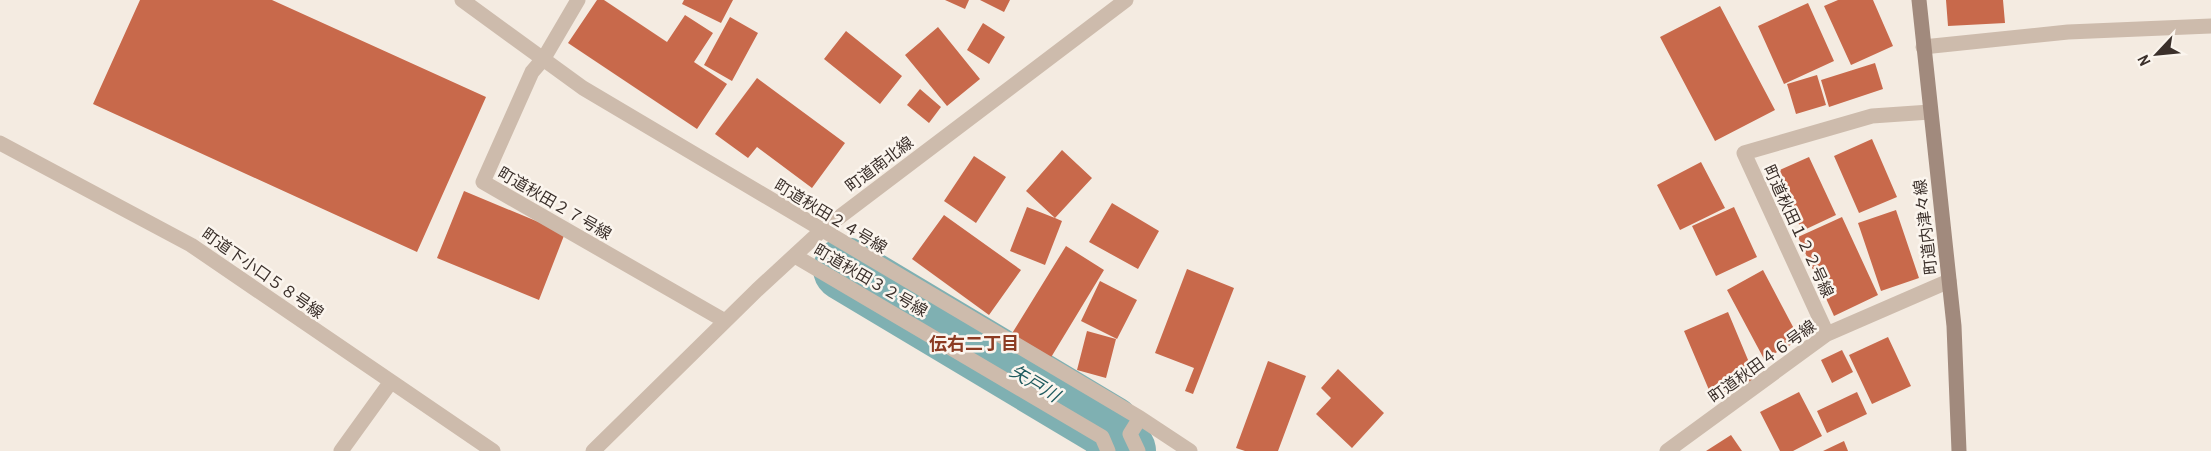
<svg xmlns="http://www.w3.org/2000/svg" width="2211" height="451" font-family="'Archivo Narrow','Noto Sans JP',sans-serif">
<rect width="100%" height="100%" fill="#f4ebe1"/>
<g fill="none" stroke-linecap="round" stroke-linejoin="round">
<path stroke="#7fb0b2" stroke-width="64" d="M845 269 1109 427 1124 451"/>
</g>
<path fill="#c8694b" d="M140 0H272L486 97 417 252 93 104Z
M597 0H604L667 42 685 15 713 33 694 62 727 84 697 129 568 43Z
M684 0H733L721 23 682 4Z
M945 0H969L965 9Z
M980 0H1010L1004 12Z
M1838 0H1873L1893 46 1851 65 1824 6Z
M1946 0H2003L2005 23 1948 26Z
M1808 3 1834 61 1784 84 1758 26Z
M1720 6 1775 110 1715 141 1660 37Z
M730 17 758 33 732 81 704 65Z
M983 23 1005 37 989 64 967 50Z
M938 27 980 79 947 106 905 55Z
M846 31 902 76 880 104 824 59Z
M1875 63 1883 89 1829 107 1821 80Z
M1817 75 1826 105 1796 114 1787 84Z
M757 78 845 143 812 188 757 147 748 158 715 134Z
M920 89 941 107 929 123 907 105Z
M1872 139 1897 197 1859 213 1834 156Z
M1062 150 1092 178 1055 218 1062 221 1045 265 1010 251 1027 207 1055 218 1026 191Z
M974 156 1006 177 976 223 944 201Z
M1809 157 1836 215 1802 231 1775 172Z
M1701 162 1725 208 1680 230 1657 185Z
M464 191 565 233 539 300 437 258Z
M1112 203 1159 231 1138 269 1089 242Z
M1734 207 1757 257 1716 276 1692 226Z
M1896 210 1919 278 1881 291 1858 223Z
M944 215 1021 270 989 315 912 259Z
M1842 217 1878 295 1834 316 1798 237Z
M1066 246 1104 270 1050 359 1011 335Z
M1187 269 1234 288 1193 394 1185 391 1194 368 1155 353Z
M1763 270 1800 340 1764 359 1727 290Z
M1100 281 1137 300 1117 339 1081 321Z
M1728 312 1756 379 1712 397 1684 331Z
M1087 331 1116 339 1106 378 1077 370Z
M1888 337 1911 386 1872 404 1849 355Z
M1842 350 1853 372 1832 383 1821 360Z
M1268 361 1306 376 1278 451H1245L1236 448Z
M1338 369 1384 413 1352 448 1316 414 1331 398 1321 388Z
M1799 392 1822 436 1793 451H1780L1760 412Z
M1857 392 1867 414 1827 433 1817 411Z
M1731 435 1742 451H1706Z
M1844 441 1848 451H1823Z"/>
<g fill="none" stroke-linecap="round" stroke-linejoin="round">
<path stroke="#cdbbac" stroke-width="15" d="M462 0 583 88 1140 418 1190 451
M578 0 544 58 532 72 483 182 725 321
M1923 47 2068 32 2211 26
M0 143 191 245 493 451
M795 256 1102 437 1108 451
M1827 334 1744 153 1872 116 1930 112
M341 451 390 383
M593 451 757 290 821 231 1126 0
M1138 451 1130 434 1140 418
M1667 451 1827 334 1949 281"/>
<path stroke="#a18a7d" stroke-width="15" d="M1919 0 1954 326 1959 451"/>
</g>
<g text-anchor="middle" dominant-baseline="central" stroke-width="5" stroke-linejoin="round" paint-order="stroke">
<g font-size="16" fill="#3b302b" stroke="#fbf5ee">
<text transform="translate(879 164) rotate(-37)">町道南北線</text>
<text transform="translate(555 203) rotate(30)">町道秋田２７号線</text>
<text transform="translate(831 216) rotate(31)">町道秋田２４号線</text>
<text transform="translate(1925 227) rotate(-97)">町道内津々線</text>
<text transform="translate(1799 231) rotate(65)">町道秋田１２２号線</text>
<text transform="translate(263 273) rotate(35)">町道下小口５８号線</text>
<text transform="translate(871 280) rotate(30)">町道秋田３２号線</text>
<text transform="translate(1762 361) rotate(-36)">町道秋田４６号線</text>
</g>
<g font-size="18" font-weight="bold" fill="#8c3b22" stroke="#fbf5ee">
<text x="974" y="343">伝右二丁目</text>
</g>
<g font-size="18" font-style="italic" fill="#1f5a5e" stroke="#fbf5ee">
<text transform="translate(1035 383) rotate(31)">矢戸川</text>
</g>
</g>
<g transform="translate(2157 54) rotate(244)" stroke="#fbf5ee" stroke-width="4.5" paint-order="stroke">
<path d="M0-4.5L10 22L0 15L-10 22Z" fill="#3b302b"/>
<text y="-9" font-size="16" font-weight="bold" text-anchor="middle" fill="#3b302b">N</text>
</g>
</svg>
